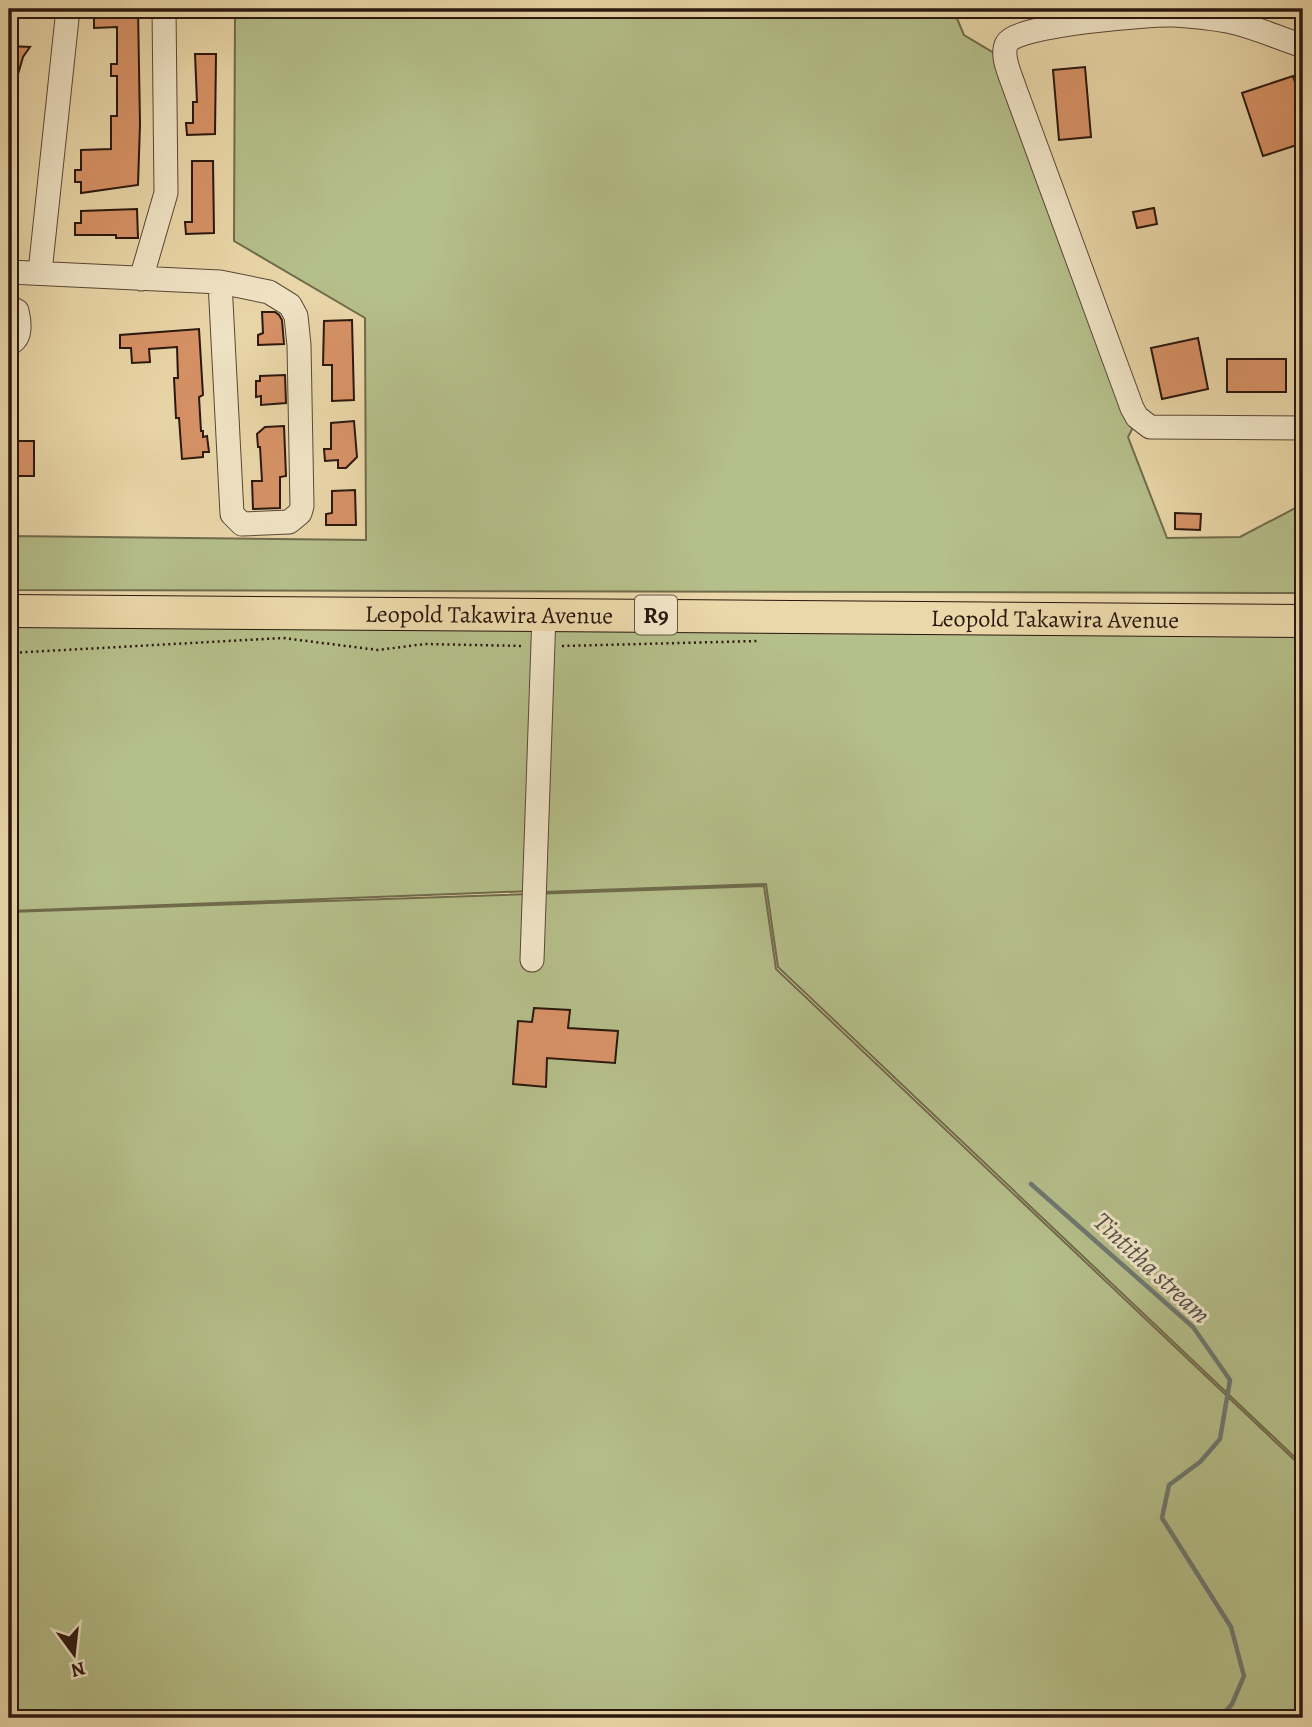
<svg xmlns="http://www.w3.org/2000/svg" width="1312" height="1727" font-family="Alegreya,serif">
<rect width="100%" height="100%" fill="#ebd8aa"/>
<filter id="stains"><feTurbulence type="fractalNoise" baseFrequency=".00286" numOctaves="4"/><feColorMatrix values="0 0 0 0 .2 0 0 0 0 .09 0 0 0 0 .02 0 0 0 .5 -.17"/></filter>
<radialGradient id="worn" r=".72"><stop offset=".6" stop-color="#630" stop-opacity="0"/><stop offset="1" stop-color="#630" stop-opacity=".3"/></radialGradient>
<path fill="#b5bf8a" stroke="#706b4c" stroke-width="2" d="M235 9H953L964 35 999 56 1137 420 1128 437 1167 538 1240 537 1303 504V590L1300 593 9 590V536L366 540 365 318 234 241Z
M9 624 540 627 532 891 9 911Z
M550 625 1303 628V1465L778 967 766 884 541 892Z
M764 886 776 969 1303 1468V1718H9V912Z"/>
<g fill="none" stroke-linecap="round" stroke-linejoin="round">
<path stroke="#6e7871" stroke-width="4.5" d="M1031 1184 1193 1327 1230 1380 1220 1439 1200 1462 1169 1485 1162 1518 1231 1627 1244 1676 1232 1704 1220 1718"/>
</g>
<path fill="#d89367" stroke="#2a170f" stroke-width="2" d="M94 9H138L140 124 138 185 81 193V182H75V170H81V150L111 149V116H117V76H111V64H117V27L94 28Z
M9 46 30 47 23 57 12 95 9 94Z
M195 54H216L215 134 187 135 186 123H193V102H197Z
M1085 67 1091 137 1059 140 1053 70Z
M1293 76 1303 108V143L1263 156 1242 93Z
M192 161H213L214 233 186 234 185 222H192Z
M1154 208 1157 224 1137 228 1133 212Z
M137 209 138 238H116V235H75V223H81V211Z
M262 312H275L279 315 282 320 284 344 258 345V335L263 333Z
M352 320 354 400 332 401V365H323L324 321Z
M199 329 203 395 199 397 201 431H203V437L207 436 209 452H203V457L182 459 179 418H176L174 378H178L177 347 149 349 150 362 132 363 131 348H120V335Z
M1198 338 1208 389 1162 399 1151 348Z
M1227 359H1286V392H1227Z
M285 375 286 403 261 405V396L256 397V381H260V376Z
M354 421 357 457 346 468H338V460L325 461 324 449H331V423Z
M284 426 286 476 280 477V508L253 509 252 481H262L260 447H258L257 434 265 427Z
M9 441H34V476H9Z
M355 490 356 525H326V514L332 513V491Z
M1175 513 1201 514 1200 530 1175 529Z
M534 1008 570 1010 568 1028 618 1031 615 1063 547 1058 546 1087 513 1084 518 1021 532 1022Z"/>
<g fill="none" stroke-linecap="round" stroke-linejoin="round">
<g stroke="#5a4736" stroke-width="25">
<path id="minor" d="M1303 46C1278 38 1253 26 1227 21 1210 18 1191 16 1174 15 1151 14 1016 25 1007 43 1000 56 1011 76 1015 89L1132 408 1137 417 1150 427 1303 428
M9 272 220 282 269 292 290 305 296 316 299 345 302 506 300 513 289 522 242 524 232 514 220 282
M40 272 68 9
M141 279 166 193 164 9
M9 307 17 311C20 323 22 338 9 344
M532 960 544 614"/>
</g>
<g stroke="#2a170f" stroke-width="34">
<g id="highway">
<path id="s1" d="M9 611 1303 621"/>
</g>
</g>
<path stroke="#2a170f" stroke-width="2.5" stroke-dasharray="2 3.5" stroke-linecap="butt" d="M562 646 758 641
M9 653 283 638 378 650 425 644 524 646"/>
<use href="#minor" stroke="#f2e6c8" stroke-width="23"/>
<use href="#highway" stroke="#ebd8aa" stroke-width="32"/>
</g>
<g text-anchor="middle" dominant-baseline="central" stroke-width="6" stroke-linejoin="round" paint-order="stroke">
<rect fill="#f2e6c8" stroke="#665546" stroke-width="2" x="635" y="595.5" width="42" height="39" rx="5"/>
<g font-size="23" font-weight="bold" fill="#2a170f">
<text x="656" y="615">R9</text>
</g>
<g font-size="24" fill="#2a170f" stroke="#f2e6c8">
<text stroke="none"><textPath href="#s1" startOffset="480">Leopold Takawira Avenue</textPath></text>
<text stroke="none"><textPath href="#s1" startOffset="1046">Leopold Takawira Avenue</textPath></text>
</g>
<g font-size="26" font-style="italic" fill="#524f48" stroke="#f2e6c8">
<text transform="translate(1152 1268) rotate(43)">Tintitha stream</text>
</g>
</g>
<rect width="1312" height="1727" fill="none" stroke="#ebd8aa" stroke-width="35"/>
<rect x="10" y="10" width="1291" height="1706" fill="none" stroke="#2a170f" stroke-width="3.5"/>
<rect x="18" y="18" width="1277" height="1692" fill="none" stroke="#2a170f" stroke-width="2"/>
<g transform="translate(74 1654) rotate(165)" stroke="#f2e6c8" stroke-width="5" paint-order="stroke">
<path d="M0-5L12 26L0 18L-12 26Z" fill="#2a170f"/>
<text y="-10" font-size="19" font-weight="bold" text-anchor="middle" fill="#2a170f">N</text>
</g>
<rect width="100%" height="100%" filter="url(#stains)"/>
<rect width="100%" height="100%" fill="url(#worn)"/>
</svg>
